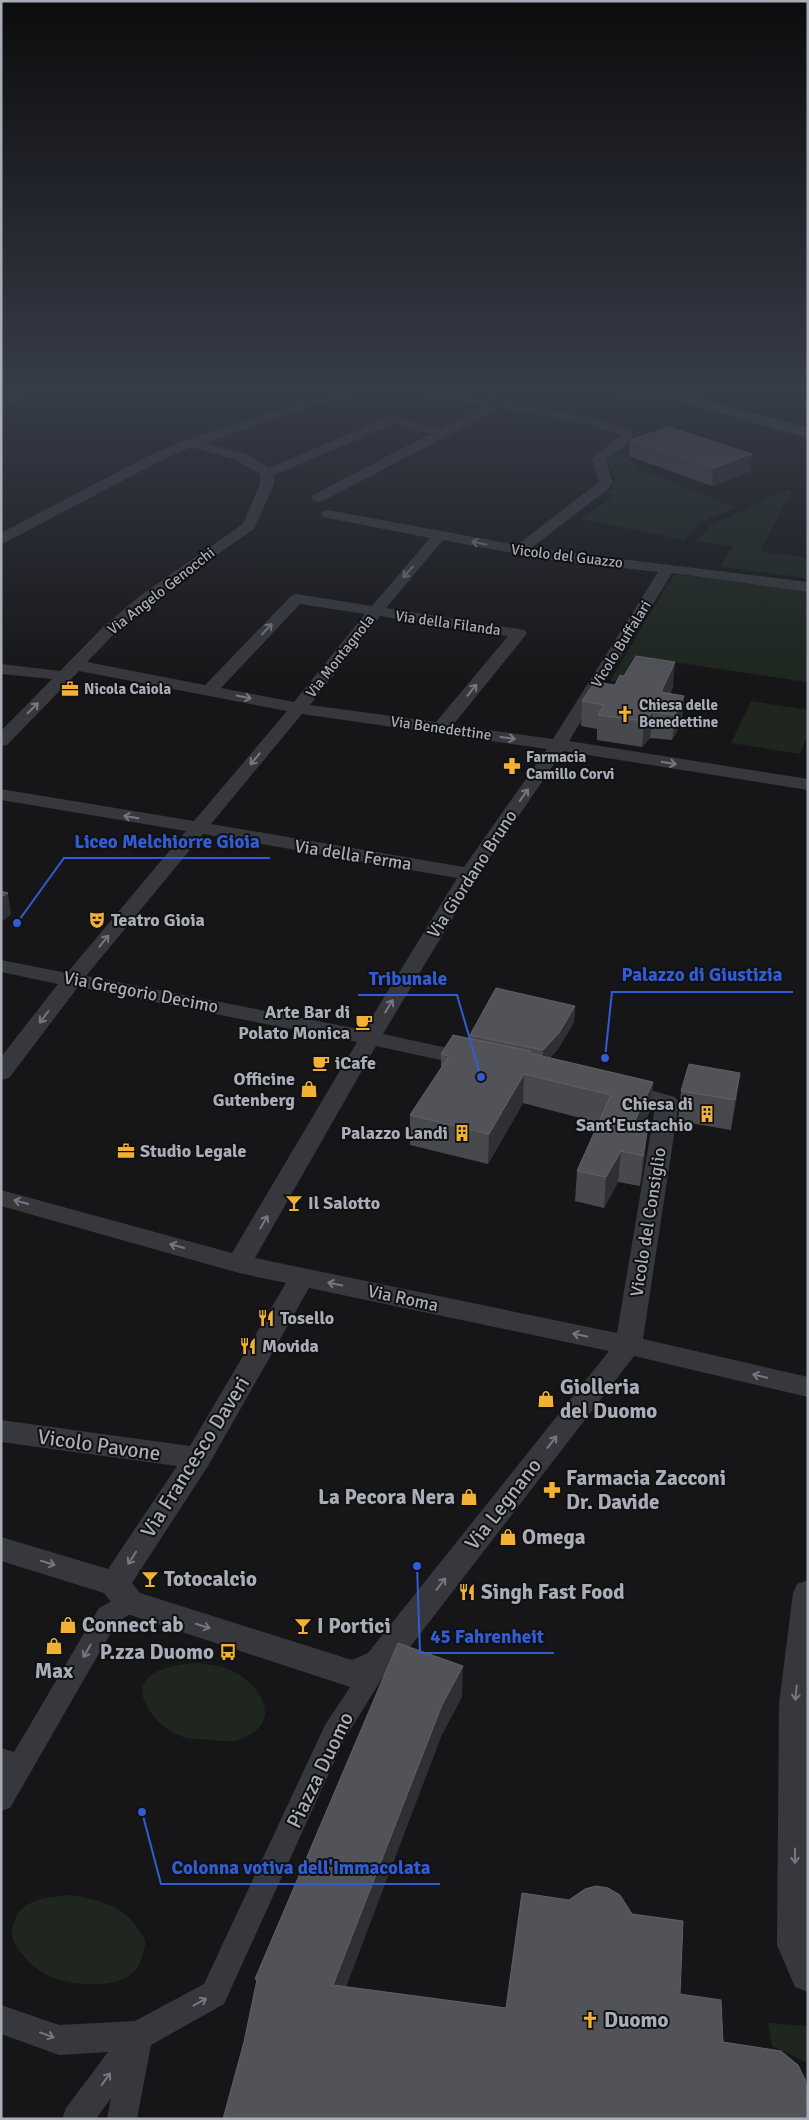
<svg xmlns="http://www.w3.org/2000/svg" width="809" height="2120" font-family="Signika,sans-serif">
<rect width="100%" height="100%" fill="#161618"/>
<path fill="#1e261f" d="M618 454 639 464 633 467 735 507 699 523 684 540 581 519 615 495 608 493C621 481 613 473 607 459Z
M788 490 792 491 760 551 808 558 806 578 720 567 733 546 696 541 711 525Z
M674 574 808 591V677L806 682 667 661 625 683 610 681Z
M751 701 808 710V734L800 754 731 743Z
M197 1663C206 1664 215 1665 223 1667 251 1675 286 1715 249 1735 246 1736 243 1739 239 1740 228 1743 213 1740 201 1739 196 1739 188 1739 183 1737 173 1734 161 1725 155 1718 121 1677 162 1665 197 1663Z
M71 1895C97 1899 125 1906 139 1930 141 1933 144 1937 145 1940 146 1943 144 1949 143 1952 142 1960 138 1969 131 1974 114 1989 77 1985 57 1979 43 1975 30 1964 21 1953 13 1943 9 1934 14 1922 22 1898 49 1897 71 1895Z
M768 2023 808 2026V2063L772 2046Z"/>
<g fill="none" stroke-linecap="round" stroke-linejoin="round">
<path fill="#37383d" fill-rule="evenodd" d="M129 1592 138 1595 141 1602 138 1609 117 1622 10 1808 1 1811V1748L14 1752 99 1608Z
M379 1653 388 1657 391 1664 344 1740 224 2004 151 2045 137 2119H107L111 2098 96 2119H62L66 2108 108 2052 59 2055 1 2034V2005L59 2025 135 2021 204 1984 325 1725 370 1657Z"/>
<path fill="#37383d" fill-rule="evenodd" d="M23 386H37L1 409V399Z
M351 386H369L367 389 204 443 246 454 269 468 389 417 393 416 440 429 486 405 407 390 401 386H425L589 417 631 430 632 433 631 441 606 460 613 483 607 490 531 548 808 582V592L672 573 569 741 808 779V790L563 751 479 874 383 1034 480 1055 483 1060 480 1065 472 1067 376 1046 255 1258 617 1333 655 1107 615 1098 611 1093 615 1088C633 1083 657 1092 675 1097L679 1102 643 1339 808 1377V1397L634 1356 390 1673 353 1688 118 1611 104 1593 1 1561V1537L108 1569 177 1466 1 1442V1420L190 1446 286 1283 239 1273 1 1206V1190L232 1253 357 1042 78 987 9 1078 1 1080V1057L58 984 1 972V960L67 973 186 831 1 800V789L194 821 287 711 79 671 7 745 1 746V731L52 679 1 674V664L60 671 104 626 141 595 243 524 260 484V474L236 460 191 447 158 462 6 542 1 543V533L148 456 185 440ZM500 408 586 424 620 435 592 459 599 482 517 545 328 510 323 511 321 514 323 517 328 518 430 538 372 606 296 594 291 596 205 685 87 662 116 632 151 601 254 529 274 484V475L394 424 430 434 313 495 311 498 318 502 323 501ZM443 540 551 560 658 572 553 739 453 725 525 636 527 633 525 630 386 608ZM300 604 365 614 294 702 221 688ZM380 616 508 636 436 722 310 705ZM302 714 547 749 464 867 211 824ZM203 834 457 878 364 1030 86 976ZM309 1288 609 1351 368 1653 352 1660 140 1593 132 1583 208 1466Z
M808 1580V1992L795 1987 777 1945 779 1704 793 1593 797 1584Z"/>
<path fill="#45474d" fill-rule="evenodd" d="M586 386H630L671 391 808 428V438L670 399 593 390 588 389Z"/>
</g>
<path fill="#47494d" d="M630 440 750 471 712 486 629 456Z
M615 685 673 687 670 694 684 696 682 722 672 740 650 738 642 747 597 740V729L581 726 582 701Z
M575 1006 574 1022 558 1049 550 1058 653 1082 650 1111 641 1131 647 1132 644 1162 640 1186 618 1182 604 1208 575 1201 577 1171 599 1123 523 1103 488 1164 410 1145V1115L441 1069V1054L470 1038V1035Z
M740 1073 731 1130 678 1121 681 1091Z"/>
<path fill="#2f3033" d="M752 454 750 471 712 486 713 468Z
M675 662 673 687 661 713V692Z
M684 696 682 722 672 740 675 715Z
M653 712 650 738 642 747 644 721Z
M8 893 11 915 1 922V897Z
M575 1006 574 1022 558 1049 542 1066 543 1050Z
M740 1073 736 1103 731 1130 735 1100Z
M524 1074 523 1103 488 1164 489 1134Z
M653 1082 650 1111 631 1153V1129Z
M647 1132 644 1162 640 1186 643 1156Z
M621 1151 618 1182 604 1208 606 1177Z
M463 1666 462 1697 441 1737 335 2016 333 1985 442 1705Z"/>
<path fill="#525359" stroke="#5f6168" d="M669 427 752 454 713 468 630 440Z
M636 656 675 662 661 692 684 696 675 715 653 712 644 721 598 715 604 705 582 701 595 682 615 685 620 675 624 676Z
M1 891 8 893 1 897Z
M496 988 575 1006 559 1033 543 1050 470 1035Z
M453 1035 530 1051 529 1053 653 1082 631 1129 647 1132 643 1156 621 1151 606 1177 577 1171 611 1095 524 1074 489 1134 410 1115 449 1056 441 1054Z
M689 1064 740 1073 735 1100 681 1091Z
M398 1643 463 1666 442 1705 333 1985 506 2008 522 1893 569 1900 585 1889 596 1886 608 1888 620 1895 632 1914 683 1921 680 1994 721 2000 723 2042 781 2051 798 2065 805 2079 807 2090 806 2115H808V2119H223L244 2042 257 1980 255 1979Z"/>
<defs><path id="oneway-shaft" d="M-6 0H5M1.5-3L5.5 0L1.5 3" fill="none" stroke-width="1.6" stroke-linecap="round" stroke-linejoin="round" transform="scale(1.25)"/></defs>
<g stroke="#757881">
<use href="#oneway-shaft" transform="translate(479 543) rotate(-169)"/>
<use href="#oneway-shaft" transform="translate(408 572) rotate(131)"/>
<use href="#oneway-shaft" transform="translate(267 629) rotate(-47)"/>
<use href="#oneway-shaft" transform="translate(472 690) rotate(-51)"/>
<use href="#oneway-shaft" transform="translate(244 697) rotate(11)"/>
<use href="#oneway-shaft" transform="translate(33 708) rotate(-45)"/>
<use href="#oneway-shaft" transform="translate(508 738) rotate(8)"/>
<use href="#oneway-shaft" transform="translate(255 759) rotate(130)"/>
<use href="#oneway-shaft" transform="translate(669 763) rotate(9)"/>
<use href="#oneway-shaft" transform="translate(524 795) rotate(-55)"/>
<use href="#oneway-shaft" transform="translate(131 817) rotate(-170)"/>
<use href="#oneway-shaft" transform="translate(104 941) rotate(-51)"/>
<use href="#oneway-shaft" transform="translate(389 1006) rotate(-59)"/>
<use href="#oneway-shaft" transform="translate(44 1017) rotate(127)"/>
<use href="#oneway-shaft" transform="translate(21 1202) rotate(-165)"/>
<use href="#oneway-shaft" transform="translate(264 1222) rotate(-60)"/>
<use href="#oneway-shaft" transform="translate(177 1246) rotate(-164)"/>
<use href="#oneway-shaft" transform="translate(335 1284) rotate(-168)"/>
<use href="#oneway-shaft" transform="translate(580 1335) rotate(-168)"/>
<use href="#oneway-shaft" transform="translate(760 1376) rotate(-167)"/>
<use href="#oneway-shaft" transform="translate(552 1442) rotate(-52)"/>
<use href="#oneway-shaft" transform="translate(132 1558) rotate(123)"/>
<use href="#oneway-shaft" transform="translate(48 1563) rotate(17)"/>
<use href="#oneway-shaft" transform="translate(441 1584) rotate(-52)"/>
<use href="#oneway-shaft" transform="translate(203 1626) rotate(18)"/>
<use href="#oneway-shaft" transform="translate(87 1651) rotate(120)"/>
<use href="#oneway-shaft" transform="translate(796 1693) rotate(96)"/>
<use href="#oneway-shaft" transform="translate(795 1856) rotate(90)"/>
<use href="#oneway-shaft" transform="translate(200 2002) rotate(-29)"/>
<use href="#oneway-shaft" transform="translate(47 2035) rotate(20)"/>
<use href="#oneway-shaft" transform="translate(106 2079) rotate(-54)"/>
</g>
<linearGradient id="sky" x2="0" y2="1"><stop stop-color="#0c0c0d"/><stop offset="0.57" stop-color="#363c48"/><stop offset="1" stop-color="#363c48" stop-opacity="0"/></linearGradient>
<rect width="809" height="683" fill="url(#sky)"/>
<defs>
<g id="office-bare" transform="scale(1.35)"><path d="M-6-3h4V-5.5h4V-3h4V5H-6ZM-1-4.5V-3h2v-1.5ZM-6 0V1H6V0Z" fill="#f2b134" stroke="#111113" stroke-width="2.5" paint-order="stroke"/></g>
<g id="church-bare" transform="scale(1.35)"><path d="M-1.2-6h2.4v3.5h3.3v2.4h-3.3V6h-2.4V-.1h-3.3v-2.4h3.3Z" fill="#f2b134" stroke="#111113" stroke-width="2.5" paint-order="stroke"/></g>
<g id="pharmacy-bare" transform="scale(1.35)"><path d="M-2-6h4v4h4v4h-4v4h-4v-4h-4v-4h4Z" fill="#f2b134" stroke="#111113" stroke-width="2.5" paint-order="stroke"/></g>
<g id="theatre-bare" transform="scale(1.35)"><path d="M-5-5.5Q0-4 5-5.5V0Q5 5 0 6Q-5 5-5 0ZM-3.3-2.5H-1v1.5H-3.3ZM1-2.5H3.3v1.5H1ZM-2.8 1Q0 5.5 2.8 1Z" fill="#f2b134" stroke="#111113" stroke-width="2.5" paint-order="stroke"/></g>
<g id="cafe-bare" transform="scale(1.35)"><path d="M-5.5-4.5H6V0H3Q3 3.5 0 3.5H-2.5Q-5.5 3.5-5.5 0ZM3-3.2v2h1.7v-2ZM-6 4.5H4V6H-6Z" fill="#f2b134" stroke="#111113" stroke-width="2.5" paint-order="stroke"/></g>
<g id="shop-bare" transform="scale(1.35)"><path d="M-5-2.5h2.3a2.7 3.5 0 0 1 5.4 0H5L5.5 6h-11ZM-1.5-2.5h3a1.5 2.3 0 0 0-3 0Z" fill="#f2b134" stroke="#111113" stroke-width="2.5" paint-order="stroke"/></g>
<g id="building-bare" transform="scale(1.35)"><path d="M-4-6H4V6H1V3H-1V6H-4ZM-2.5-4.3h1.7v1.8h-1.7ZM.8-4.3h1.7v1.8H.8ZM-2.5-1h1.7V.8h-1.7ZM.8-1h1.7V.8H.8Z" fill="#f2b134" stroke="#111113" stroke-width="2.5" paint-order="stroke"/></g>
<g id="bar-bare" transform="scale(1.35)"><path d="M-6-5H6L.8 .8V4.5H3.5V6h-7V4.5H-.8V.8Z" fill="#f2b134" stroke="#111113" stroke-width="2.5" paint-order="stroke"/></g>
<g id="restaurant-bare" transform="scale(1.35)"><path d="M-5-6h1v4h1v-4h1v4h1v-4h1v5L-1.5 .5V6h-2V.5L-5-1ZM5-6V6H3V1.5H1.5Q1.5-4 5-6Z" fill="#f2b134" stroke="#111113" stroke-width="2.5" paint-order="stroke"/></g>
<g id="bus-bare" transform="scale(1.35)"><path d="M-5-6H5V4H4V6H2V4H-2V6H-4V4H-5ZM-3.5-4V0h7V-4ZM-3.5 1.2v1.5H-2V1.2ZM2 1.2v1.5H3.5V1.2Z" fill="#f2b134" stroke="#111113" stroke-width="2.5" paint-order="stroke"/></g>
</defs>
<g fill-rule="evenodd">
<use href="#office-bare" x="70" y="689"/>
<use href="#church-bare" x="625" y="714"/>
<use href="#pharmacy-bare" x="512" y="766"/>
<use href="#theatre-bare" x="97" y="920"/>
<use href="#cafe-bare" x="364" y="1022"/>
<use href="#cafe-bare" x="321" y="1063"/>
<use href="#shop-bare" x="309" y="1089"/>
<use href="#building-bare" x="707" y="1114"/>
<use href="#building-bare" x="462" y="1133"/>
<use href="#office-bare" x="126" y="1151"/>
<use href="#bar-bare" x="294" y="1203"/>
<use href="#restaurant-bare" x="266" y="1318"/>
<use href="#restaurant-bare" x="248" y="1346"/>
<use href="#shop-bare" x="546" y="1399"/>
<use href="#pharmacy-bare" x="552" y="1490"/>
<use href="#shop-bare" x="469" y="1497"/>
<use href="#shop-bare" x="508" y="1537"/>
<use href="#bar-bare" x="150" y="1579"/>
<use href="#restaurant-bare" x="467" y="1592"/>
<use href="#shop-bare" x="68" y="1625"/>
<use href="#bar-bare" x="303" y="1626"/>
<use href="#shop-bare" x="54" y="1646"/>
<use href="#bus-bare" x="228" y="1652"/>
<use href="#church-bare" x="590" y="2020"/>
</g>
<g text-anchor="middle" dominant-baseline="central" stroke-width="4" stroke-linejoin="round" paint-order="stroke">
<g font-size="15" fill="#a8adb8" stroke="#111113">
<text transform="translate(567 556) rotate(7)">Vicolo del Guazzo</text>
<text transform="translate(161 591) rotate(-38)">Via Angelo Genocchi</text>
<text transform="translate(448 623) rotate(8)">Via della Filanda</text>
<text transform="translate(621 644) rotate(-58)">Vicolo Buffalari</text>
<text transform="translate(340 656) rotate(-52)">Via Montagnola</text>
<text transform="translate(441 728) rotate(8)">Via Benedettine</text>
</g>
<g font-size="15" font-weight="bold" fill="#a8adb8" stroke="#111113" text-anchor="start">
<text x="84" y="689">Nicola Caiola</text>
<text x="639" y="705">Chiesa delle<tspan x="639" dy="17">Benedettine</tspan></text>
<text x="526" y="757">Farmacia<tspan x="526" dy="17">Camillo Corvi</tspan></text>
</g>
<g font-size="18" fill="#a8adb8" stroke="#111113">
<text transform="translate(353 855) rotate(9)">Via della Ferma</text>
<text transform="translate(472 874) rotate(-57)">Via Giordano Bruno</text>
<text transform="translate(141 992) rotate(11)">Via Gregorio Decimo</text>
<text transform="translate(648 1222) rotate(-81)">Vicolo del Consiglio</text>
<text transform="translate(403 1298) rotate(12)">Via Roma</text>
</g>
<g font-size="18" font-weight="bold" fill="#a8adb8" stroke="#111113" text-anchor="start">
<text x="111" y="920">Teatro Gioia</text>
<text x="350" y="1012" text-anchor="end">Arte Bar di<tspan x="350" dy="21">Polato Monica</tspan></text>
<text x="335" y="1063">iCafe</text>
<text x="295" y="1079" text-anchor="end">Officine<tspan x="295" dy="21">Gutenberg</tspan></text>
<text x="693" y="1104" text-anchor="end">Chiesa di<tspan x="693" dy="21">Sant'Eustachio</tspan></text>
<text x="448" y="1133" text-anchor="end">Palazzo Landi</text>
<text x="140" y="1151">Studio Legale</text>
<text x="308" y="1203">Il Salotto</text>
<text x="280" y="1318">Tosello</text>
<text x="262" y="1346">Movida</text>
</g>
<g font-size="21" font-weight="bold" fill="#a8adb8" stroke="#111113" text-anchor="start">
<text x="560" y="1387">Giolleria<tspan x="560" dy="24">del Duomo</tspan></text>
<text x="566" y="1478">Farmacia Zacconi<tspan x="566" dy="24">Dr. Davide</tspan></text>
<text x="455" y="1497" text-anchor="end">La Pecora Nera</text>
<text x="522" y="1537">Omega</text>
<text x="164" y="1579">Totocalcio</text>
<text x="481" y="1592">Singh Fast Food</text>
<text x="82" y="1625">Connect ab</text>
<text x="317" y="1626">I Portici</text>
<text x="214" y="1652" text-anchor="end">P.zza Duomo</text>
<text x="54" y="1671" text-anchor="middle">Max</text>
<text x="604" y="2020">Duomo</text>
</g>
<g font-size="21" fill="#a8adb8" stroke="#111113">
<text transform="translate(99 1445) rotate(8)">Vicolo Pavone</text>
<text transform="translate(195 1457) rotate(-58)">Via Francesco Daveri</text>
<text transform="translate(503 1504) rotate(-52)">Via Legnano</text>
<text transform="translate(320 1770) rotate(-64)">Piazza Duomo</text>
</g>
</g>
<path fill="none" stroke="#325cd3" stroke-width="2" d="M17 923L64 858H270M605 1058L612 992H793M481 1077L457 995H358M417 1566L420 1653H554M142 1812L161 1884H440"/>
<g fill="#325cd3" stroke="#111113" stroke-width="2">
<circle cx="17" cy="923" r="5"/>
<circle cx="605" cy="1058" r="5"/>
<circle cx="481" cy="1077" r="5"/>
<circle cx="417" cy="1566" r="5"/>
<circle cx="142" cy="1812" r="5"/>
</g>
<g font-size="19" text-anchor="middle" font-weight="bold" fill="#325cd3" stroke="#111113" stroke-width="4" stroke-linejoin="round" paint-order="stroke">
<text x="167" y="848">Liceo Melchiorre Gioia</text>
<text x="702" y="981">Palazzo di Giustizia</text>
<text x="408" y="985">Tribunale</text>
<text x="487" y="1643">45 Fahrenheit</text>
<text x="301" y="1874">Colonna votiva dell'Immacolata</text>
</g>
<rect width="809" height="2120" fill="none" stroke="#a8adb8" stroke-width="5"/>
</svg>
